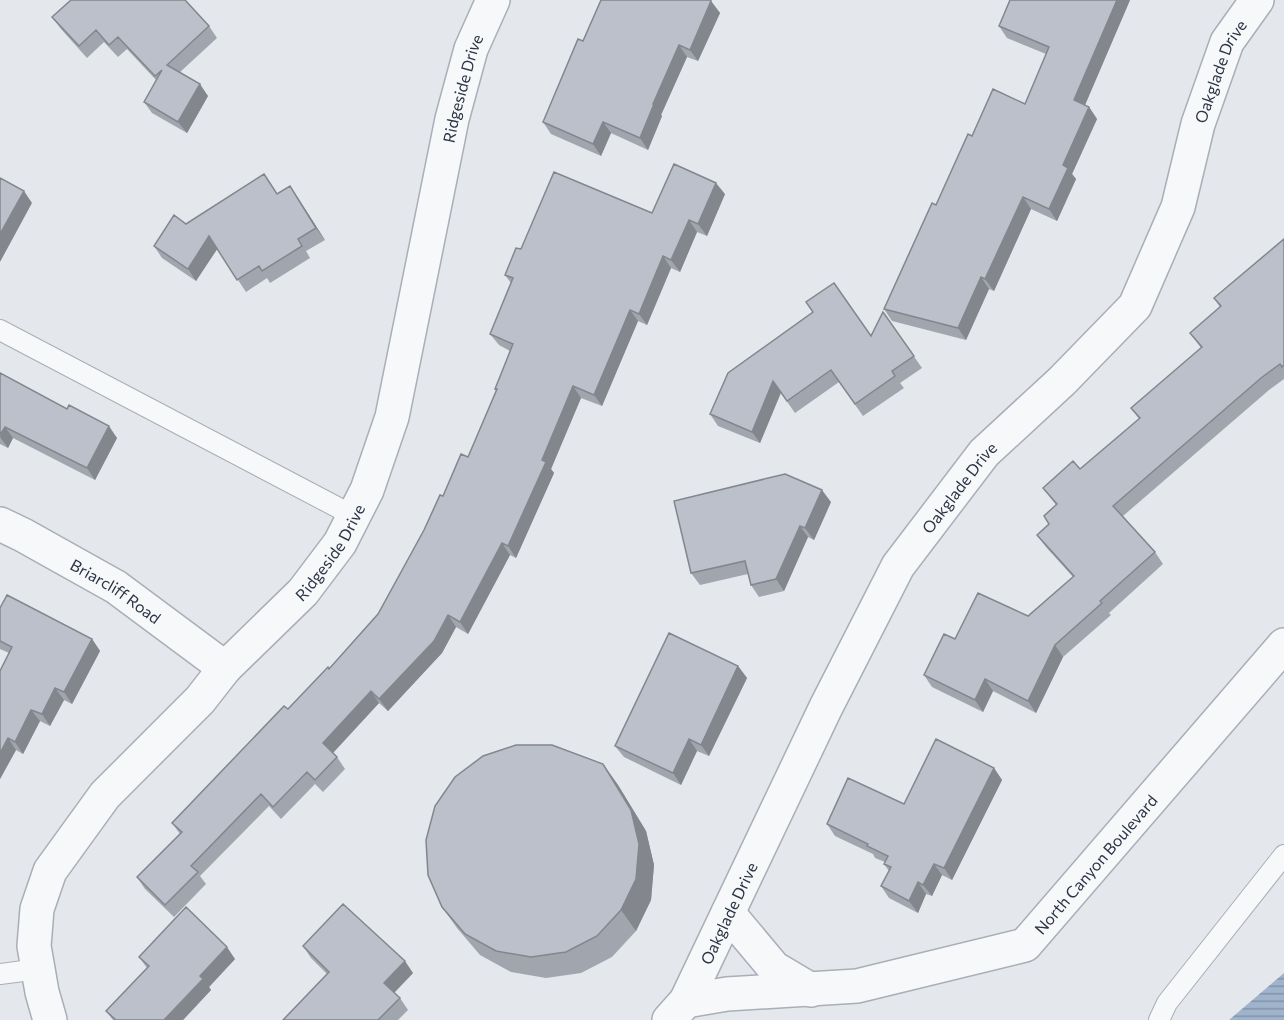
<svg xmlns="http://www.w3.org/2000/svg" width="1284" height="1020" font-family="Commissioner,sans-serif">
<defs>
<pattern id="water-rules" width="6" height="5" patternUnits="userSpaceOnUse" patternTransform="scale(1.5)"><rect width="6" height="5" fill="#9fb4cc"/><path d="M0 2.5h6" fill="none" stroke="#8293a7"/></pattern>
</defs>
<rect width="100%" height="100%" fill="#e4e7ec"/>
<path fill="url(#water-rules)" d="M1284 973V1020H1229Z"/>
<g fill="none" stroke-linecap="round" stroke-linejoin="round">
<g stroke="#a9aeb7" stroke-width="22">
<path id="lane" d="M0 330 354 516
M0 974 38 969
M1159 1020 1167 1003 1284 855"/>
</g>
<g stroke="#a9aeb7" stroke-width="36">
<g id="street">
<path id="s1" d="M0 524 23 535 116 587 225 668"/>
<path d="M728 913 774 968 811 990"/>
<path id="s2" d="M686 1001 727 994 857 986 1025 945 1284 645"/>
<path id="s3" d="M50 1020 42 992 34 946 37 909 50 871 105 795 200 700 225 668 303 592 340 543 367 490 392 417 452 119 471 49 493 0"/>
<path id="s4" d="M669 1020 686 1001 826 707 898 566 984 453 1062 381 1135 306 1178 207 1198 124 1227 42 1257 0"/>
</g>
</g>
<use href="#lane" stroke="#f7f8fa" stroke-width="20"/>
<use href="#street" stroke="#f7f8fa" stroke-width="33"/>
</g>
<path fill="#a1a5ae" d="M1010 0H1130L1085 105 1089 107 1097 119 1072 174 1076 179 1057 221 1031 209 994 291 989 289 966 340 892 321 884 309 972 136 1025 104 1046 54 1007 38 999 26Z
M711 1 720 13 698 61 687 57 661 115 662 116 648 150 611 133 601 156 551 134 543 122 583 41Z
M52 17 209 26 217 38 179 73 208 96 187 133 152 113 144 102 156 80 127 49 118 57 104 42 87 58 61 29Z
M277 194 298 198 325 240 306 251 310 258 270 283 267 278 246 292 217 248 196 281 162 258 154 246 186 224Z
M725 194 707 236 697 232 680 272 671 268 647 325 638 321 602 406 581 398 551 469 554 473 516 558 510 555 468 634 456 627 442 653 388 711 379 703 333 753 337 757 345 769 323 792 315 784 281 819 269 806 200 876 206 884 174 917 145 889 137 877 180 834 172 823 329 669 378 614 443 496 468 457 496 391 495 389 510 351 499 345 490 334 511 283 505 275 521 249 652 213Z
M1284 239V379L1269 390 1123 516 1155 552 1163 564 1109 613 1111 615 1063 657 1036 713 993 691 983 712 932 687 924 675 955 639 1028 616 1073 577 1046 547 1037 535 1049 524 1044 516 1056 505 1043 488 1080 469 1139 419 1131 408 1201 348 1190 333 1220 307 1214 298Z
M883 312 922 368 900 383 904 388 863 416 839 382 795 413 781 393 760 443 718 426 710 414 871 336Z
M0 373 67 409 117 438 95 480 13 438 8 448 0 444Z
M831 502 814 540 808 537 784 591 759 597 751 585 748 574 700 585 691 573Z
M0 608 92 639 100 651 72 704 64 700 50 726 40 721 23 754 16 750 0 779V671L9 653 0 649Z
M738 666 747 678 709 756 697 751 681 785 624 757 615 746Z
M603 764 618 785 646 831 654 865 651 900 636 931 612 957 581 973 546 978 511 972 480 955 457 928 442 907Z
M994 768 1002 780 952 880 942 875 932 896 926 894 918 913 889 898 881 886 889 871 884 864 885 862 875 858 873 854 835 836 827 824 904 804Z
M303 946 413 973 394 993 400 998 408 1010 398 1020H283L327 974 311 958Z
M139 957 235 959 209 987 211 990 183 1020H113L106 1011 147 968Z"/>
<path fill="#83868d" d="M1117 0H1130L1082 112 1074 100Z
M711 1 720 13 698 61 690 50Z
M679 45 687 57 661 115 662 116 648 150 640 138 653 104Z
M200 84 208 96 187 133 178 122Z
M1089 107 1097 119 1072 174 1076 179 1057 221 1049 209 1063 165Z
M603 122 611 133 601 156 593 144Z
M716 183 725 194 707 236 698 224Z
M290 186 298 198 325 240 316 228Z
M24 191 32 203 0 262V234Z
M1023 197 1031 209 994 291 985 279Z
M689 220 697 232 680 272 671 260Z
M209 236 218 248 196 281 188 269Z
M663 256 671 268 647 325 639 314Z
M981 277 989 289 966 340 958 328Z
M630 310 638 321 602 406 594 395Z
M773 381 781 392 760 443 752 432Z
M573 386 581 398 551 469 554 473 516 558 508 546 542 460Z
M109 426 117 438 95 480 87 468Z
M5 427 13 438 8 448 0 437Z
M822 490 831 502 814 540 805 528Z
M800 526 808 537 784 591 776 579Z
M502 543 510 555 468 634 460 622Z
M448 615 456 627 442 653 388 711 379 699Z
M92 639 100 651 72 704 64 692Z
M1055 645 1063 657 1036 713 1028 701Z
M738 666 747 678 709 756 701 745Z
M985 679 993 691 983 712 975 700Z
M55 688 64 700 50 726 42 714Z
M371 691 379 703 331 755 323 743Z
M31 710 40 721 23 754 15 742Z
M8 738 16 750 0 779V753Z
M689 739 697 751 681 785 673 773Z
M603 764 618 785 646 831 654 865 651 900 636 931 621 910Z
M994 768 1002 780 952 880 944 868Z
M934 864 942 875 932 896 923 885Z
M918 882 926 894 918 913 909 901Z
M227 947 235 959 209 987 211 990 183 1020H164L200 976Z
M405 961 413 973 392 995 384 983Z"/>
<path fill="#bbc0ca" stroke="#83868d" stroke-width="1.5" d="M71 0H185L209 26 167 65 200 84 178 122 144 102 162 70 155 76 118 37 109 45 96 30 79 46 52 17Z
M601 0H710L711 1 690 50 679 45 653 104H654L640 138 603 122 593 144 543 122 578 39 583 41Z
M1010 0H1117L1074 100 1089 107 1063 165 1068 168 1049 209 1023 197 985 279 981 277 958 328 884 309 932 203 936 205 968 134 972 136 993 89 1025 104 1049 47 999 26Z
M674 164 716 183 698 224 689 220 671 260 663 256 639 314 630 310 594 395 573 386 542 460 546 462 508 546 502 543 460 622 448 615 434 641 379 699 371 691 323 743 337 757 315 780 307 772 273 807 261 794 191 866 198 872 165 905 137 877 182 832 172 823 284 706 288 709 328 667 329 669 378 614 424 530 440 495 443 496 461 454 468 457 497 389H495L513 344 490 334 513 278 505 275 516 248 521 249 554 172 652 213Z
M264 174 277 194 290 186 316 228 298 239 302 246 262 271 259 266 237 280 209 236 188 269 154 246 174 215 186 224Z
M0 178 24 191 0 234Z
M1284 239V365L1282 367 1280 364 1261 378 1113 506 1155 552 1100 601 1102 603 1055 645 1028 701 985 679 975 700 924 675 944 634 955 639 978 593 1028 616 1074 576 1037 535 1049 524 1044 516 1057 504 1043 488 1073 461 1080 469 1140 418 1131 408 1202 347 1190 333 1221 306 1214 298Z
M834 283 871 336 883 312 914 356 892 371 895 376 855 404 831 370 787 401 773 381 752 432 710 414 728 373 813 312 806 302Z
M0 373 67 409 69 405 109 426 87 468 5 427 0 435Z
M785 474 822 490 805 528 800 526 776 579 751 585 745 561 691 573 674 501Z
M7 595 92 639 64 692 55 688 42 714 31 710 15 742 8 738 0 753V671L12 647 0 641V608Z
M669 633 738 666 701 745 689 739 673 773 615 746Z
M936 739 994 768 944 868 934 864 923 885 918 882 909 901 881 886 891 867 884 864 888 856 867 846 868 844 827 824 848 778 904 804Z
M516 745H552L603 764 631 810 639 844 636 879 621 910 597 936 566 952 531 957 496 951 465 934 442 907 428 875 426 840 435 806 455 777 483 756Z
M343 904 405 961 384 983 400 998 378 1020H283L329 972 303 946Z
M186 907 227 947 200 976 203 979 164 1020H116L106 1011 149 966 139 957Z"/>
<g text-anchor="middle" dominant-baseline="central" stroke-width="4.5" stroke-linejoin="round" paint-order="stroke">
<g font-size="16" fill="#2b3445" stroke="#f4f6f9">
<text stroke="none"><textPath href="#s4" startOffset="1113">Oakglade Drive</textPath></text>
<text stroke="none"><textPath href="#s3" startOffset="1065">Ridgeside Drive</textPath></text>
<text stroke="none"><textPath href="#s4" startOffset="609">Oakglade Drive</textPath></text>
<text stroke="none"><textPath href="#s3" startOffset="579">Ridgeside Drive</textPath></text>
<text stroke="none"><textPath href="#s1" startOffset="134">Briarcliff Road</textPath></text>
<text stroke="none"><textPath href="#s2" startOffset="452">North Canyon Boulevard</textPath></text>
<text stroke="none"><textPath href="#s4" startOffset="123">Oakglade Drive</textPath></text>
</g>
</g>
</svg>
